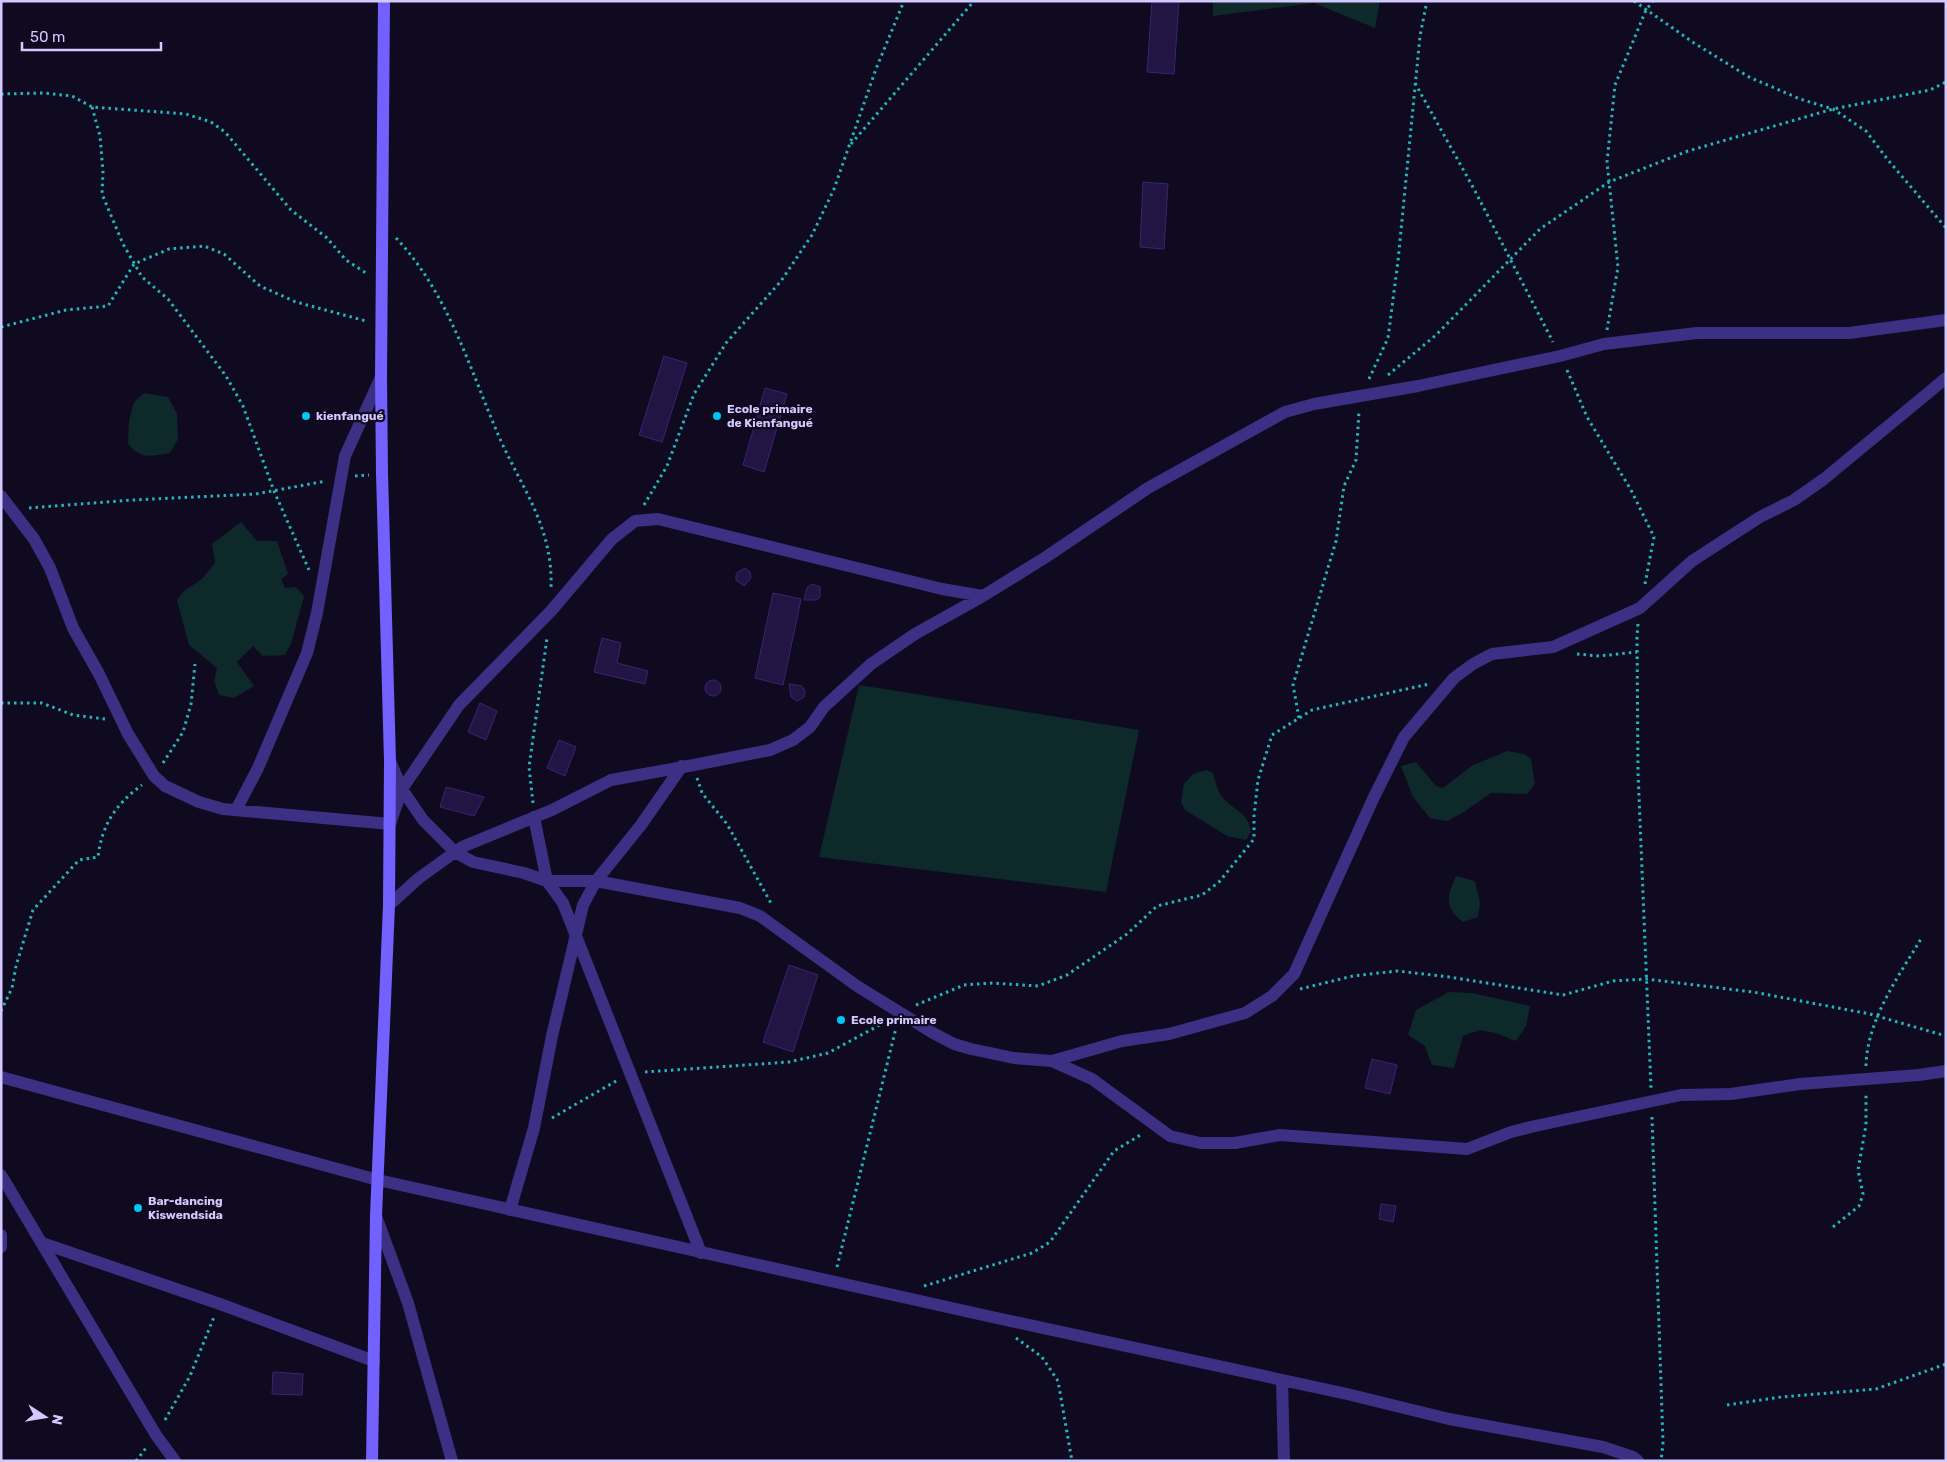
<svg xmlns="http://www.w3.org/2000/svg" width="1947" height="1462" font-family="Rubik,sans-serif">
<rect width="100%" height="100%" fill="#100a20"/>
<path fill="#0d292a" d="M1213 1H1380L1375 28 1314 3 1213 16Z
M144 393 168 397 177 414 178 439 170 453C151 456 142 460 128 444L129 421 134 402Z
M241 522 257 541H277L288 574 281 579 285 588 296 587 304 596 291 644 285 655 263 656 253 646 237 662 254 686 234 698 219 695 214 681 217 668 189 645 177 600 184 591 202 579 215 563 212 544Z
M859 685 1139 730 1106 892 819 857Z
M1508 751 1524 754 1531 759 1535 784 1527 794 1491 793 1464 812 1447 821 1430 818 1413 797 1401 766 1416 762 1436 786 1443 788 1473 765Z
M1206 770 1213 773C1216 782 1217 792 1224 799 1236 812 1248 812 1251 832L1246 840 1227 836 1185 810 1181 802 1184 784 1193 774Z
M1456 876 1475 881 1480 903 1478 917 1463 922C1444 907 1447 896 1456 876Z
M1449 992 1472 993 1530 1006 1526 1026 1516 1041 1496 1033 1480 1030 1463 1036 1454 1068 1432 1065 1425 1046 1408 1035 1416 1010Z"/>
<path fill="#221443" stroke="#3a2471" d="M1152 1H1179L1174 74 1147 72Z
M1143 182 1168 184 1164 249 1140 247Z
M664 356 687 363 662 442 639 435Z
M765 388 787 394 764 472 743 465Z
M745 568 750 572 751 578 744 586 736 580V575L738 572Z
M812 584 820 587V597L816 600H804L807 588Z
M773 593 801 599 783 685 755 678Z
M602 638 621 643 617 663 648 671 645 684 594 672Z
M705 688a8 8 0 1 1 16 0a8 8 0 1 1-16 0Z
M789 684 802 686 805 691 804 697 797 701 791 697Z
M480 703 497 711 486 740 468 732Z
M559 740 576 747 565 776 547 768Z
M446 787 484 797 474 816 440 807Z
M789 965 818 975 793 1052 763 1042Z
M1372 1059 1397 1065 1390 1094 1365 1088Z
M1381 1204 1396 1206 1393 1222 1379 1219Z
M273 1372 303 1374 302 1395 272 1394Z"/>
<g fill="none" stroke-linecap="round" stroke-linejoin="round">
<path stroke="#21b7bb" stroke-width="3" stroke-dasharray="2.5 4" stroke-linecap="butt" d="M1634 1 1694 43 1749 77 1800 99 1833 109 1866 131 1888 160 1946 228
M1415 83 1474 189 1553 342
M1 94 43 93 72 96 92 107 186 114 211 122 225 132 291 210 327 238 346 260 366 273
M92 107 100 136 103 172 102 194 123 244 142 277 168 299 226 376 243 406 274 491 309 570
M851 144 974 1
M396 238C449 294 470 370 500 439 523 490 553 528 551 587
M1 327 66 310 108 306 134 264 169 249 204 246 224 254 260 286 296 302 366 321
M1607 330 1618 267 1607 162 1615 85 1646 10 1653 1
M1567 370 1587 417 1631 490 1654 537 1645 584
M1388 375 1436 335 1540 229 1609 182 1688 151 1833 109 1930 90 1946 82
M1369 379 1388 338 1398 261 1420 36 1427 1
M355 476 369 475
M644 505 667 466 694 394 726 343 781 281 812 235 834 189 876 69 904 1
M29 508 133 500 256 494 326 481
M1638 624 1637 637 1638 772 1651 1088
M1577 654 1599 656 1637 652
M1 703H42L73 715 105 719
M1299 718 1293 685 1336 541 1344 486 1356 460 1359 411
M163 763 183 732 191 704 195 664
M697 778 702 793 727 824 772 905
M533 803 529 767 547 638
M1300 989 1353 976 1397 971 1449 977 1563 995 1613 981 1646 979 1753 992 1870 1014 1946 1036
M916 1005 964 985 992 983 1038 986 1067 975 1127 934 1157 906 1202 895 1219 882 1254 839V816L1258 780 1272 735 1312 710 1429 684
M1 1011 12 988 16 966 33 910 79 860 98 857C102 824 116 804 142 785
M1866 1066C1867 1020 1898 977 1921 939
M645 1072 789 1062 828 1053 887 1021
M1652 1117 1663 1443 1661 1461
M552 1118 618 1080
M1833 1227 1859 1206 1863 1194 1858 1170 1866 1125V1094
M837 1267 896 1028
M924 1286 1032 1253 1050 1242 1114 1151 1142 1134
M1016 1338 1042 1357 1058 1381 1072 1461
M1727 1405 1781 1397 1876 1389 1946 1364
M165 1420 190 1376 214 1317
M136 1461 146 1448"/>
<path stroke="#3b3084" stroke-width="12" d="M1 496 34 539 50 568 73 628 99 674 128 734 154 776 165 786 199 802 223 809 390 824 402 789 459 705 551 611 612 539 635 521 658 519 942 589 983 596
M390 761 402 789 423 820 455 852 473 862 524 873 547 881 563 903 701 1253
M236 810 258 768 307 653 317 613 345 456 381 377
M534 817 547 881H596L740 908 760 916 857 986 933 1033 954 1044 971 1049 1014 1058 1052 1061 1092 1079 1170 1136 1200 1143H1235L1280 1135 1467 1149 1511 1132 1535 1126 1681 1095 1731 1094 1800 1084 1919 1075 1946 1071
M389 905 419 878 462 847 552 810 611 780 694 765 770 750 793 740 810 727 824 707 871 664 915 634 983 596 1046 557 1148 488 1285 412 1314 404 1418 386 1560 356 1604 344 1697 333H1849L1946 320
M1052 1061 1122 1041 1169 1034 1245 1013 1272 996 1294 974 1373 799 1404 737 1454 678 1473 664 1492 654 1553 647 1640 608 1692 561 1760 517 1794 500 1824 479 1946 378
M1 1077 378 1180 992 1317 1347 1394 1449 1419 1603 1447 1633 1457 1638 1461
M1 1175 156 1435 175 1461
M510 1210 534 1128 552 1036 583 905 596 881 641 825 682 766
M376 1216 408 1303 452 1461
M1 1235V1247
M42 1243 220 1304 374 1361
M1282 1380 1284 1461"/>
<path stroke="#7260ff" stroke-width="12" d="M372 1461 376 1216 389 905 390 761 382 473 381 377 384 1"/>
</g>
<g fill="#00c6f4" stroke="#100a20" stroke-width="2">
<circle cx="306" cy="416" r="5"/>
<circle cx="717" cy="416" r="5"/>
<circle cx="841" cy="1020" r="5"/>
<circle cx="138" cy="1208" r="5"/>
</g>
<g text-anchor="middle" dominant-baseline="central" stroke-width="4.5" stroke-linejoin="round" paint-order="stroke">
<g font-size="12" font-weight="bold" fill="#d4c9ff" stroke="#100a20" text-anchor="start">
<text x="727" y="409">Ecole primaire<tspan x="727" dy="14">de Kienfangué</tspan></text>
<text x="316" y="416">kienfangué</text>
<text x="851" y="1020">Ecole primaire</text>
<text x="148" y="1201">Bar-dancing<tspan x="148" dy="14">Kiswendsida</tspan></text>
</g>
</g>
<rect width="1947" height="1462" fill="none" stroke="#d4c9ff" stroke-width="5"/>
<g transform="translate(45 1417) rotate(102)" stroke="#100a20" stroke-width="4" paint-order="stroke">
<path d="M0-4L9 19L0 12L-9 19Z" fill="#d4c9ff"/>
<text y="-8" font-size="14" font-weight="bold" text-anchor="middle" fill="#d4c9ff">N</text>
</g>
<path d="M22 42v8h139v-8" fill="none" stroke="#d4c9ff" stroke-width="2.5"/>
<text x="30" y="42" font-size="15" fill="#d4c9ff" stroke="#100a20" stroke-width="4" paint-order="stroke">50 m</text>
</svg>
